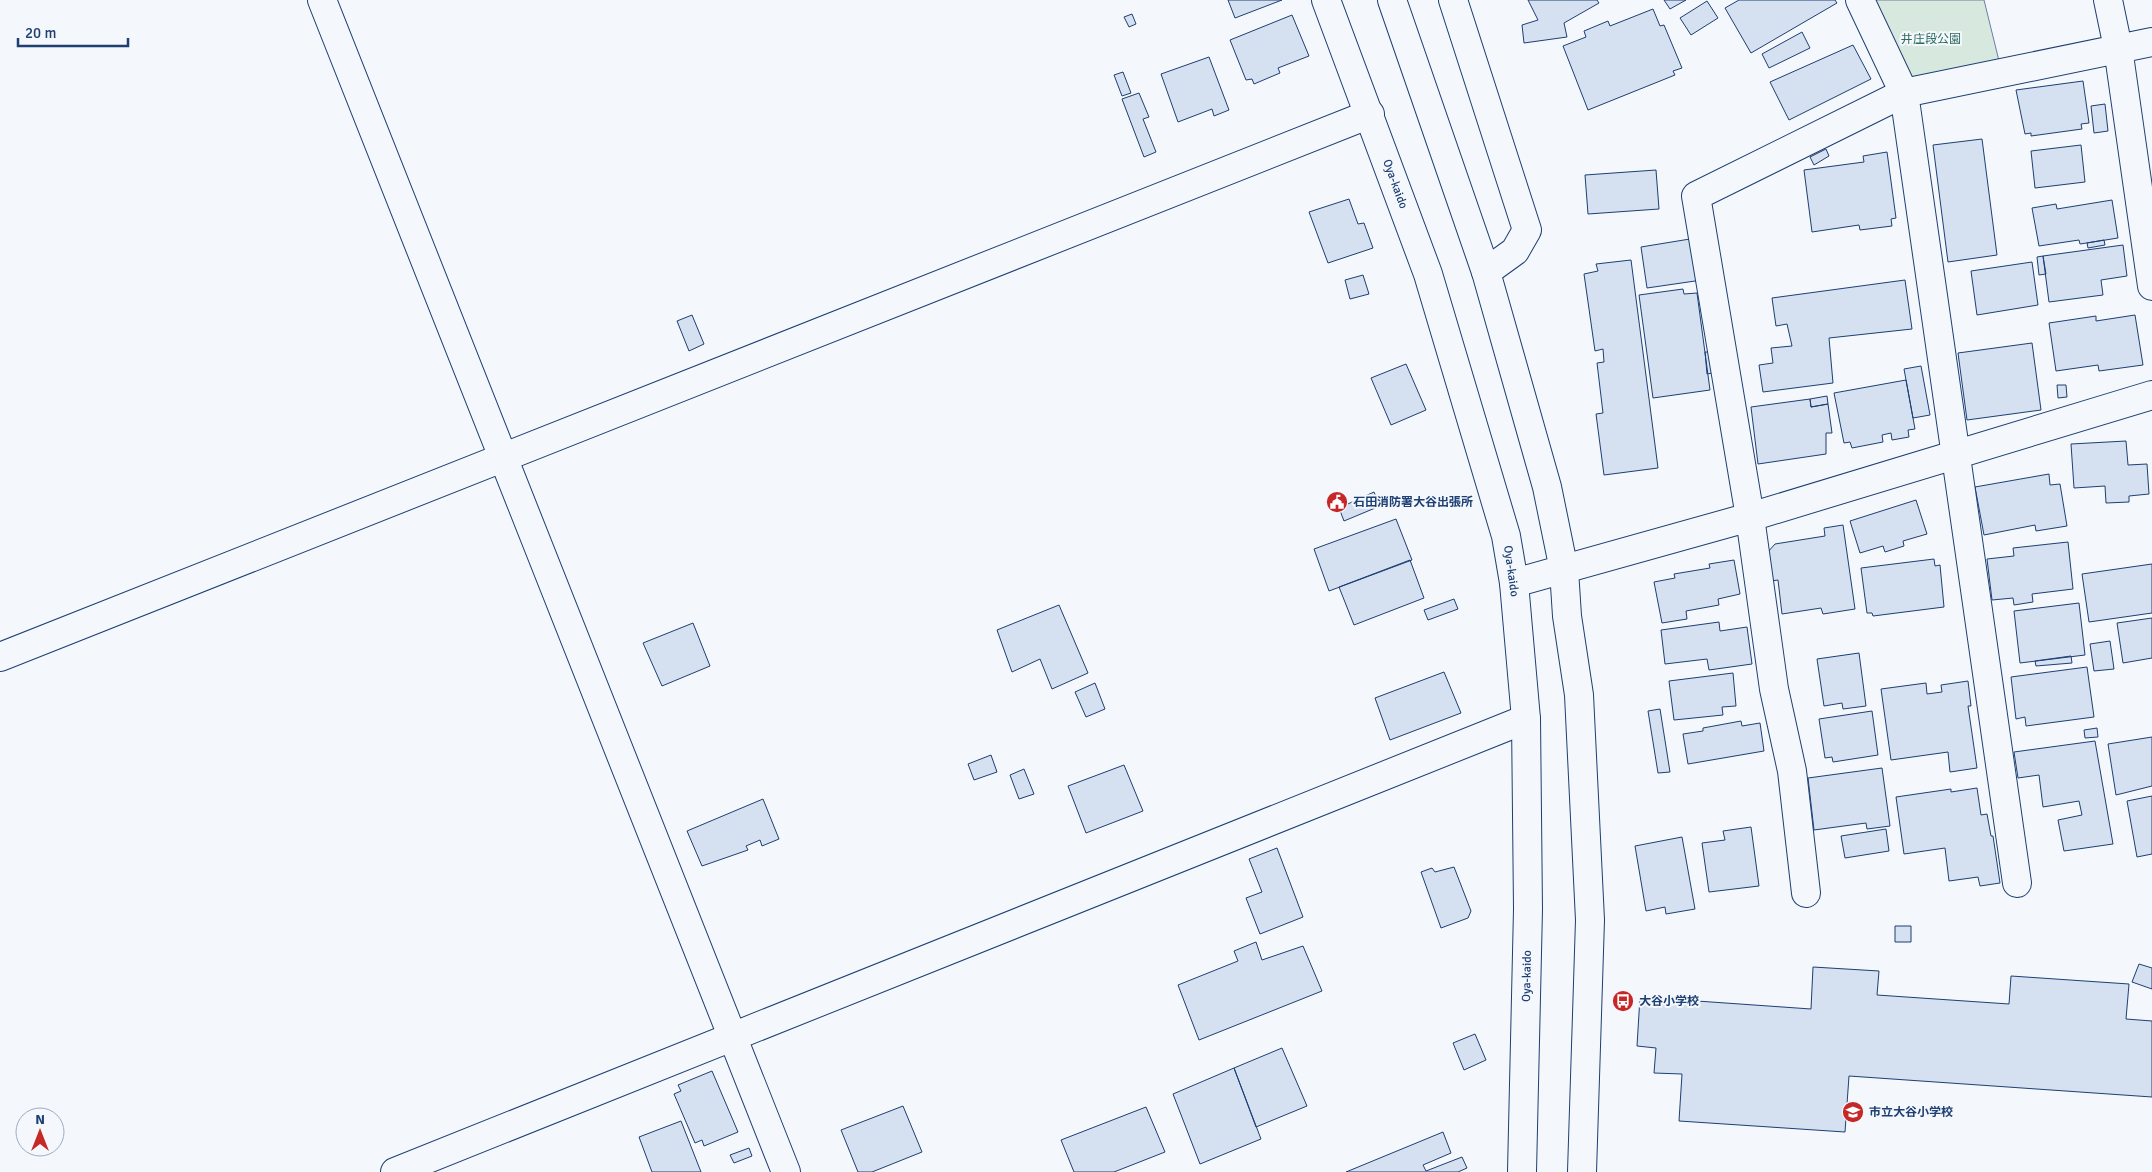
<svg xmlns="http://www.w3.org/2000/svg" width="2152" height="1172" font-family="Signika,'Noto Sans JP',sans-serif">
<rect width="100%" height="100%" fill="#f4f7fb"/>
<path fill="#d7e8df" stroke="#687fa3" d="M1871 0H1984L2000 65 1920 82 1902 73Z"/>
<path fill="#d5e0f0" stroke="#1d3f73" d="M1228 0H1282L1235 18Z
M1528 0H1597L1599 3 1564 23 1567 37 1524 43 1522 25 1538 20Z
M1664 0H1686L1670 9Z
M1739 0H1835L1837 3 1751 53 1725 8Z
M1707 1 1718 18 1691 35 1680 18Z
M1653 9 1660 26 1664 25 1682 68 1673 71 1675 75 1588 110 1563 46 1586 37 1584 31 1608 21 1610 26Z
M1132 14 1136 24 1129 27 1124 17Z
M1292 15 1309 56 1278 68 1280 73 1254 84 1252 79 1246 80 1230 40Z
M1802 32 1810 48 1769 68 1762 54Z
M1853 45 1871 79 1789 120 1770 82Z
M1209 57 1229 110 1214 116 1212 109 1178 122 1161 74Z
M1123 72 1131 93 1122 96 1114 75Z
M2083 81 2089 123 2081 124 2082 129 2031 136V133L2025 134 2016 90Z
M1139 93 1149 117 1143 119 1156 152 1144 157 1122 99Z
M2105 104 2108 131 2094 133 2091 106Z
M1982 139 1997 255 1948 262 1933 145Z
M2081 145 2085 182 2035 188 2031 151Z
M1826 149 1829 156 1814 165 1810 157Z
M1887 152 1896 218 1891 219 1892 226 1860 230 1859 225 1812 232 1804 170 1864 162 1863 156Z
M1656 170 1659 209 1588 214 1585 175Z
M1349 199 1358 224 1364 223 1373 248 1328 263 1309 212Z
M2112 200 2118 238 2080 244 2079 240 2039 246 2032 208 2056 204 2057 209Z
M1696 238 1702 280 1647 288 1641 247Z
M2104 240 2105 245 2088 248 2087 243Z
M2123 245 2127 276 2101 280 2103 295 2049 302 2043 256Z
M2043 256 2046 274 2039 275 2037 257Z
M1631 260 1658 468 1604 475 1596 414 1603 413 1597 363 1604 362 1603 349 1595 351 1584 274 1598 271 1596 264Z
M2032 262 2038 305 1977 315 1971 271Z
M1363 275 1369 294 1350 299 1345 280Z
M1905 280 1912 329 1829 338 1833 383 1763 392 1759 365 1773 363 1771 348 1792 346 1787 324 1776 326 1772 298Z
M1683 289 1684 294 1697 293 1710 390 1653 398 1639 295Z
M692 315 704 344 689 351 677 321Z
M2135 315 2143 365 2099 371 2098 365 2056 371 2049 323 2096 316V321Z
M2032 343 2041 410 1967 420 1958 353Z
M1705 352H1710L1713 373 1707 374Z
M1406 364 1426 410 1391 425 1371 378Z
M1921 366 1930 415 1913 418 1904 369Z
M1906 380 1915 429 1908 430 1909 437 1892 440 1891 433 1882 435 1883 442 1852 448 1850 442 1844 443 1834 393Z
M2057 385H2066L2067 397 2058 398Z
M1827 396 1828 404 1811 407 1810 399Z
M1810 399 1811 407 1828 404 1832 433H1826V454L1758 464 1751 407Z
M2126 441 2128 465 2147 464 2149 494 2129 496V502L2106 503 2105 486 2074 488 2071 444Z
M2049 474 2050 485 2060 484 2067 526 2036 531 2035 525 1984 535 1975 487Z
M1374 492 1380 506 1344 521 1339 508Z
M1916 500 1927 534 1903 541 1904 546 1885 552 1883 546 1860 553 1850 521Z
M1396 519 1412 560 1329 591 1314 549Z
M1843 525 1855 609 1823 614 1821 608 1782 614 1778 580 1771 581 1767 553 1775 544 1825 536 1824 528Z
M2068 542 2073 589 2032 594 2033 602 2014 605 2013 598 1992 600 1987 559 2014 556 2013 548Z
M1934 559 1935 566 1940 565 1944 607 1873 616 1872 613H1867L1861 568Z
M1410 560 1424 598 1354 625 1339 587Z
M1734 560 1740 594 1718 599 1719 605 1686 611 1687 619 1662 623 1654 582 1675 578 1674 574 1710 568 1709 564Z
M2152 564V613L2089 622 2082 574Z
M1454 599 1458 609 1428 620 1424 610Z
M2079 603 2085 655 2020 663 2014 611Z
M1059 605 1088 673 1052 689 1040 659 1012 672 997 630Z
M2152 618V658L2123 663 2117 623Z
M1719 622 1720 631 1747 627 1752 664 1709 670 1707 659 1665 664 1661 630Z
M693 623 710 666 662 686 643 643Z
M2110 641 2114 669 2094 671 2090 644Z
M1859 653 1866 706 1843 709 1842 703 1824 706 1817 659Z
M2071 656 2072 663 2036 666 2035 661Z
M2087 667 2094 717 2026 726 2025 717 2016 719 2011 677Z
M1444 672 1461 713 1390 740 1375 698Z
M1733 673 1736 706 1722 707 1723 715 1674 720 1669 681Z
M1968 681 1971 706H1968L1977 768 1950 772 1948 752 1891 760 1881 689 1926 683 1927 694 1942 692 1941 685Z
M1095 683 1105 709 1086 717 1075 692Z
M1660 709 1670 772 1658 773 1648 711Z
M1872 711 1878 755 1833 762 1832 757 1825 758 1819 719Z
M1741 721 1742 726 1760 723 1764 751 1688 764 1683 734 1703 731V728Z
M2097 728 2098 737 2085 738 2084 730Z
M2152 737V786L2116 795 2108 744Z
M2095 741 2113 844 2064 851 2058 820 2082 815 2079 801 2043 807 2039 775 2018 778 2014 752Z
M991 755 997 772 974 780 968 764Z
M1124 765 1143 811 1086 833 1068 786Z
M1882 768 1890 826 1867 829 1866 823 1814 830 1808 778Z
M1024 769 1034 794 1019 799 1010 775Z
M1977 788 1981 815 1987 814 1991 836H1993L2000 883 1980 886 1978 877 1949 881 1945 848 1904 854 1896 797 1951 789V792Z
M2152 796V854L2137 857 2127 801Z
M763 799 779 839 762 846 760 840 746 846 748 850 702 866 687 831Z
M1751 827 1759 886 1709 892 1702 843 1725 840 1723 831Z
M1886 829 1889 851 1845 858 1841 836Z
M1682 837 1695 909 1666 914 1665 907 1646 911 1635 846Z
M1277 848 1303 917 1260 934 1246 898 1262 892 1249 859Z
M1454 867 1471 911 1468 918 1441 928 1421 872 1432 868 1435 872Z
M1895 926H1911V942H1895Z
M1256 942 1262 960 1303 946 1322 991 1199 1040 1178 985 1238 961 1234 951Z
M2139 964 2152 968V989L2132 982Z
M1813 967 1879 971 1877 995 2009 1004 2011 976 2129 984 2126 1019 2152 1021V1097L1849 1076 1845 1132 1679 1121 1682 1074 1654 1073 1656 1048 1637 1046 1640 997 1811 1009Z
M1475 1034 1486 1060 1464 1070 1453 1043Z
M1282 1048 1307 1106 1256 1127 1234 1068Z
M1234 1068 1261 1139 1200 1164 1173 1094Z
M712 1071 738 1132 704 1146 702 1140 695 1143 674 1094 681 1091 678 1085Z
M903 1106 922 1152 872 1172H858L841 1130Z
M1146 1107 1165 1152 1114 1172H1074L1061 1140Z
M681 1121 701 1172H652L639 1137Z
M1443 1132 1451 1153 1423 1165 1426 1171 1462 1157 1467 1168 1458 1172H1346Z
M749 1148 752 1156 734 1163 730 1155Z"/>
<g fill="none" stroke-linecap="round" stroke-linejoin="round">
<g stroke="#1d3f73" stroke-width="30">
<path id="minor" d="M322 0 786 1172
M1453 0 1527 230 1515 251 1486 272
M1860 0 1904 93 2017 883
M2108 0 2118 48 2152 286
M1514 583 1750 517 2152 395
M0 657 1370 114
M1806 893 1792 771 1774 689 1750 517 1696 196 1904 93 2152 42
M395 1172 1526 719"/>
</g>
<g stroke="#1d3f73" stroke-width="30">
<path id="major" d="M1326 0 1428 274 1506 536 1514 583 1526 719 1528 909 1522 1172
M1392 0 1486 272 1547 487 1564 570 1567 616 1579 695 1590 920 1582 1172"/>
</g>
<use href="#minor" stroke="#f4f7fb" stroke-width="28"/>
<use href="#major" stroke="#f4f7fb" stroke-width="28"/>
</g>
<defs>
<g id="civic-disc" transform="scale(1.125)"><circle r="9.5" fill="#c62828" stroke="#f4f7fb"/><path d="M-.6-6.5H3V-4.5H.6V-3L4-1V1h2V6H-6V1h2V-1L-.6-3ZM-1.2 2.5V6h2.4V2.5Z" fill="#fff"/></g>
<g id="bus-disc" transform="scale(1.125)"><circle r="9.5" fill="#c62828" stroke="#f4f7fb"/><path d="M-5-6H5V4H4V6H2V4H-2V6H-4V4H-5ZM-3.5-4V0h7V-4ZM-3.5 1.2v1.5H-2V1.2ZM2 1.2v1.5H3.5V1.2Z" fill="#fff"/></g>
<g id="school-disc" transform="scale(1.125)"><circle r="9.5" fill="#c62828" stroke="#f4f7fb"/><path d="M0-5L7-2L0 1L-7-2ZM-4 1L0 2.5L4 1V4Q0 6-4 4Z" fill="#fff"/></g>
</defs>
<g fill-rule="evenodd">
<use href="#civic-disc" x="1337" y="502"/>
<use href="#bus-disc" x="1623" y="1001"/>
<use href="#school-disc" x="1853" y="1112"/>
</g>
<g text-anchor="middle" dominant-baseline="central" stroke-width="4" stroke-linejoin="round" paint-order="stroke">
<g font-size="12" fill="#2c6c60" stroke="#f4f7fb">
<text x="1931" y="39">井庄段公園</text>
</g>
<g font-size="12" fill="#1d3f73" stroke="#f4f7fb">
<text transform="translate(1395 184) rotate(70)">Oya-kaido</text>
<text transform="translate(1511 571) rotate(82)">Oya-kaido</text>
<text transform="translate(1527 976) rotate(-89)">Oya-kaido</text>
</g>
<g font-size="12" font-weight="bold" fill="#1d3f73" stroke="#f4f7fb" text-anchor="start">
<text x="1353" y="502">石田消防署大谷出張所</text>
<text x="1639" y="1001">大谷小学校</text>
<text x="1869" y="1112">市立大谷小学校</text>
</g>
</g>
<g transform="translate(40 1132)"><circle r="24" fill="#f4f7fb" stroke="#9eadc5"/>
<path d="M0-4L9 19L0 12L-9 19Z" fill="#c62828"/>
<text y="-8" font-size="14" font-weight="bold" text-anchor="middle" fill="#1d3f73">N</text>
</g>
<path d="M18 38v8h110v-8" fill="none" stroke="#1d3f73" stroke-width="2.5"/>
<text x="25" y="38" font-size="15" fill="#1d3f73" stroke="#f4f7fb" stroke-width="4" paint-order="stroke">20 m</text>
</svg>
